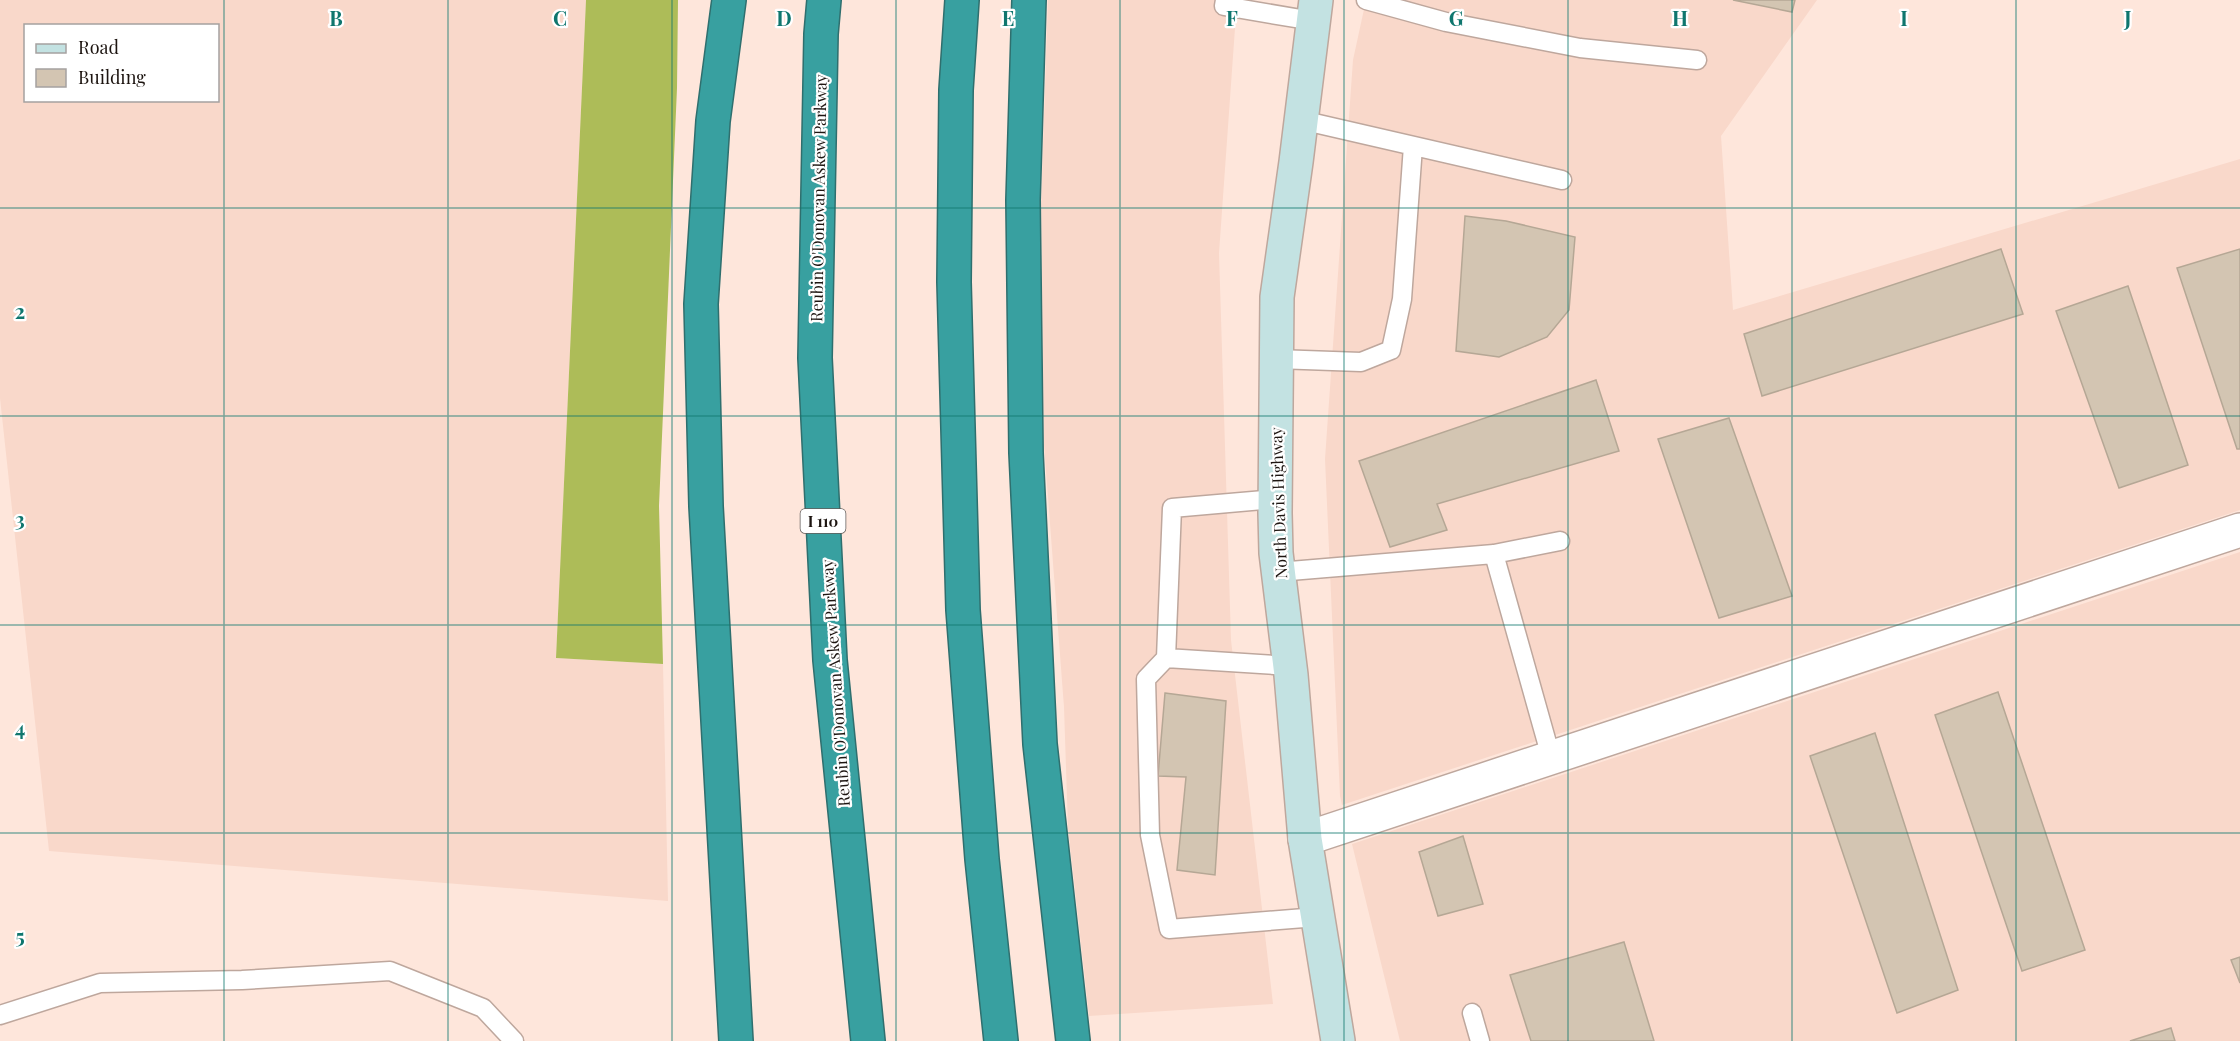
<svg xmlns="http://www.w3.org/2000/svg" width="2240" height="1041" font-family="'Playfair Display',serif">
<rect width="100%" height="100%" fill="#fee6db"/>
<path fill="#f9d8ca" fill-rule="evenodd" d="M0 0H586L556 658 663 664 668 901 49 851 0 398ZM26 26H218V100H26Z
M1048 0H1237L1219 253 1231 640 1273 1004 1089 1016 1068 828 1064 707 1044 445 1041 203Z
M1366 0H1817L1721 136 1733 310 2240 159V510L1342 805 1340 796 1325 459 1353 60Z
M2240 552V1041H1400L1352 844Z"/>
<path fill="#adbc58" d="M586 0H678L677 88 659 506 663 664 556 658Z"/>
<path fill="#d3c5b2" stroke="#b5a795" stroke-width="1.5" d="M1733 0H1795L1792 12Z
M1465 216 1506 221 1575 237 1569 310 1547 337 1499 357 1456 351Z
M2001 249 2023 314 1762 396 1744 334Z
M2240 249V449H2237L2177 268Z
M2128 286 2188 465 2119 488 2056 311Z
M1596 380 1619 451 1437 504 1447 530 1390 547 1359 461Z
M1729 418 1792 596 1719 618 1658 439Z
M1998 692 2085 950 2022 971 1935 715Z
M1165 693 1226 701 1215 875 1177 870 1186 777 1158 776Z
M1875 733 1958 990 1897 1013 1810 756Z
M1463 836 1483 904 1438 916 1419 852Z
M1624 942 1654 1041H1531L1510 975Z
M2240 957V983L2231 960Z
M2171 1028 2175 1041H2130Z"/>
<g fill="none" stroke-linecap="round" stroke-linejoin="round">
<g stroke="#bea79d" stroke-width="21">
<path id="lane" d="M1225 0 1224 6 1313 21
M1366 0 1446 22 1580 48 1697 60
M1301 120 1562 180
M1276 359 1361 362 1391 350 1402 299 1413 146
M1275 499 1172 508 1166 658 1146 679 1150 835 1169 929 1317 917
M1494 554 1551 757
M1278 572 1494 554 1560 541
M1166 658 1290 666
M1472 1013 1480 1041
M0 1015 100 983 242 980 390 971 483 1008 514 1041"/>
</g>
<g stroke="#bea79d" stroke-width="36">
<path id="street" d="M1305 839 2240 530"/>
</g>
<g stroke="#bea79d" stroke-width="36">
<path id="secondary" d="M1316 0 1296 162 1277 297 1275 513 1276 553 1291 675 1305 839 1338 1041"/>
</g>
<g stroke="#2f6f6e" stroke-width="36">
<path id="highway" d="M729 0 713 121 701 304 706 506 736 1041
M824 0 821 34 815 358 830 660 868 1041
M962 0 956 90 954 282 963 610 982 859 1001 1041
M1029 0 1023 200 1026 453 1040 744 1073 1041"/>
</g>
<use href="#lane" stroke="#fff" stroke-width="18"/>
<use href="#street" stroke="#fff" stroke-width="33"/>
<use href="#secondary" stroke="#c3e2e2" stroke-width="33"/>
<use href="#highway" stroke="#38a0a0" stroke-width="33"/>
</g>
<path fill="none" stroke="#0f766e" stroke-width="1.5" stroke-opacity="0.55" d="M224 0V1041M448 0V1041M672 0V1041M896 0V1041M1120 0V1041M1344 0V1041M1568 0V1041M1792 0V1041M2016 0V1041M0 208H2240M0 416H2240M0 625H2240M0 833H2240"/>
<g text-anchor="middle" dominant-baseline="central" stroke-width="4.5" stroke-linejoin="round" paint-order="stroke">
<rect fill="#fff" stroke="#615b58" stroke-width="1.5" x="800.5" y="509" width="45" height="24" rx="4.5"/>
<g font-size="15" font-weight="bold" fill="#1d1511">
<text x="823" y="521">I 110</text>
</g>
<g font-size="16" fill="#1d1511" stroke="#fff">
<text transform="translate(818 198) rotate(-89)">Reubin O'Donovan Askew Parkway</text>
<text transform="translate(1278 503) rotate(-92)">North Davis Highway</text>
<text transform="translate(835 683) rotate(-94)">Reubin O'Donovan Askew Parkway</text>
</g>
</g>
<g font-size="20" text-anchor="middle" font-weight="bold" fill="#0f766e" stroke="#fff" stroke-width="4.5" stroke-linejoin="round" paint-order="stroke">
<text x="336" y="26">B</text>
<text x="560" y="26">C</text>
<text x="784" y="26">D</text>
<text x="1008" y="26">E</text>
<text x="1232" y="26">F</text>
<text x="1456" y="26">G</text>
<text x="1680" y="26">H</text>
<text x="1904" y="26">I</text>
<text x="2128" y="26">J</text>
<text x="20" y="319">2</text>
<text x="20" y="527">3</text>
<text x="20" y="736">4</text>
<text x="20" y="944">5</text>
</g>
<rect x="24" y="24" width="195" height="78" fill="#ffffff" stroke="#a5a1a0" stroke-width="1.5"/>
<rect x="36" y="44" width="30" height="9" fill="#c3e2e2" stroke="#a5a1a0" stroke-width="1.5"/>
<text x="78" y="54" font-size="18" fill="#1d1511">Road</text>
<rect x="36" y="69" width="30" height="18" fill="#d3c5b2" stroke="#a5a1a0" stroke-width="1.5"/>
<text x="78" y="84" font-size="18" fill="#1d1511">Building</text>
</svg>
